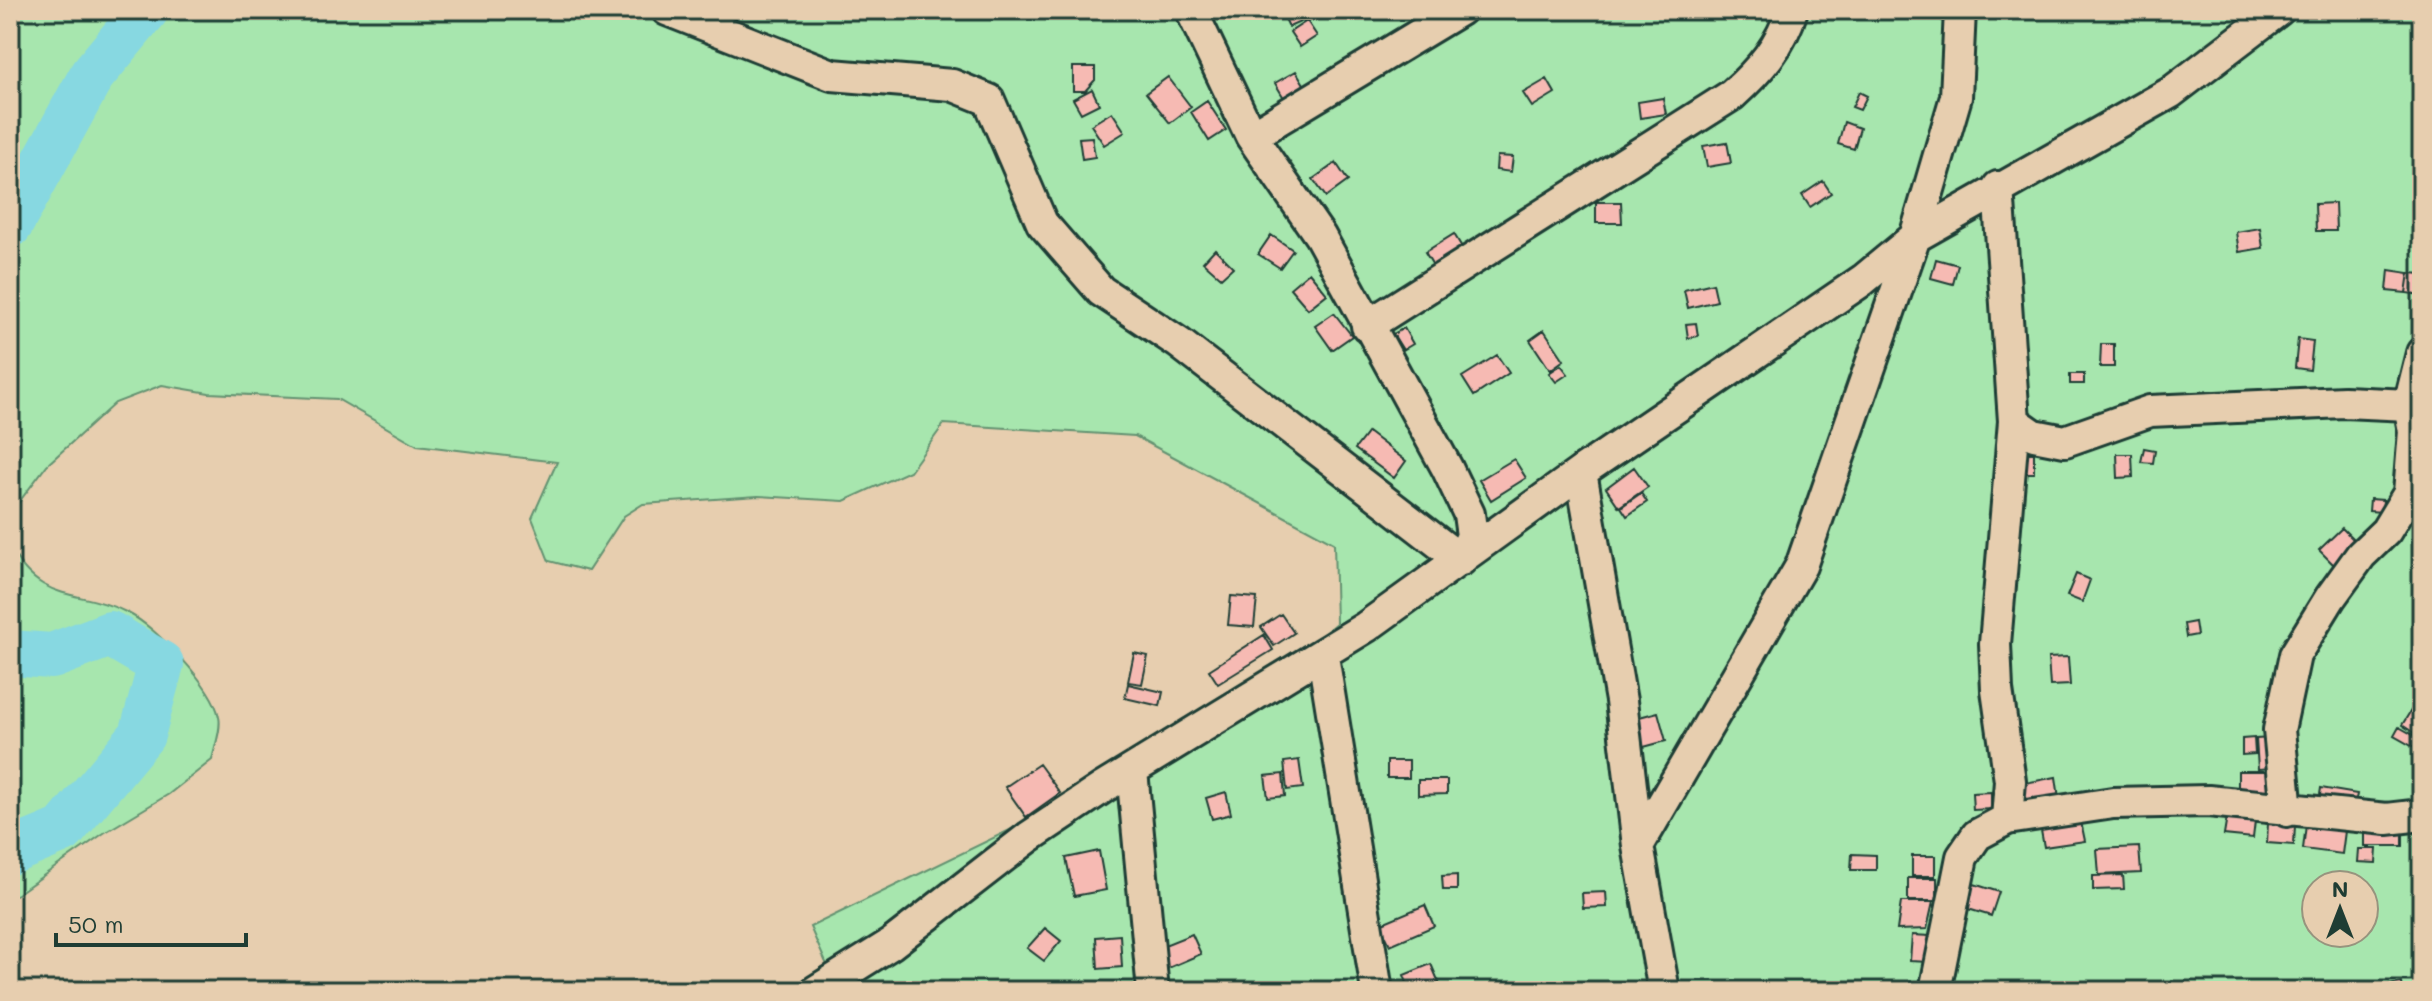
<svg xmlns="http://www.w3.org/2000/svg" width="2432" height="1001" font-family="Mali,sans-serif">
<rect width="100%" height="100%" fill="#e7ceaf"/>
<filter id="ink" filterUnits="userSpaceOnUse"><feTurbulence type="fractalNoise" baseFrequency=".0125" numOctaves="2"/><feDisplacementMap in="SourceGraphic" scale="16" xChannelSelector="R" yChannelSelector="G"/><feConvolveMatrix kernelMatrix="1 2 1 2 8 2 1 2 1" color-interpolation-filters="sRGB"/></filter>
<g filter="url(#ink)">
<path fill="#a7e6ae" stroke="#639271" stroke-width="2" fill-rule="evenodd" d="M10 10H2422V991H869L835 983 810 927 1205 735 1336 623 1334 543 1135 436 944 424 910 471 844 501 758 496 643 504 624 516 588 571 549 561 532 518 557 462 417 445 337 399 209 393 162 385 115 403 47 465 10 514ZM2316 885H2364V933H2316Z
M10 547C41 606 80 588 128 613 156 627 213 686 219 717 222 729 214 748 212 760L169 794 104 833 10 899Z"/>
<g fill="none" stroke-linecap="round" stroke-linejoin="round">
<path stroke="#87d8e1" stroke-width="46" d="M10 225 92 75 146 10
M10 653 52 656 110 634 161 664 142 735 63 830 10 852"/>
</g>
<path fill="#f6bab3" stroke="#1f3d34" stroke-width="2" d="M1281 10H1301L1305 20 1289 27Z
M1307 21 1317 36 1300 47 1290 32Z
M1073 67H1095V80L1085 91H1073Z
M1296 71 1305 86 1284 98 1275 83Z
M1168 77 1191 107 1170 123 1146 93Z
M1547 79 1555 93 1532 107 1523 93Z
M1092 89 1099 104 1081 113 1073 99Z
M1859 92 1867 96 1860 110 1852 107Z
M1663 98 1666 114 1640 118 1638 102Z
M1207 101 1226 130 1209 141 1191 112Z
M1112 112 1125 132 1104 145 1091 125Z
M1844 122 1860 128 1854 149 1838 144Z
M1092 137 1095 157 1082 159 1079 138Z
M1727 142 1731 163 1707 167 1703 146Z
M1497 156 1513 157 1511 172 1496 170Z
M1336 163 1348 181 1326 197 1313 179Z
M1823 181 1831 193 1810 207 1802 195Z
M1596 202H1621L1622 223H1596Z
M2335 203 2336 231H2316L2315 204Z
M2260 228 2263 248 2239 252 2236 232Z
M1454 234 1463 249 1434 267 1425 252Z
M1271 235 1293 250 1280 268 1258 254Z
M1215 249 1233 267 1221 278 1203 262Z
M1936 259 1958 265 1953 284 1931 278Z
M2389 270 2409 273 2406 293 2387 291Z
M1309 272 1327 294 1308 309 1290 288Z
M2409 273 2422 274V295L2406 293Z
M1713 283 1717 301 1688 308 1684 290Z
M1334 313 1352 336 1332 350 1315 326Z
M1696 323 1698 336 1688 338 1686 324Z
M1404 328 1413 344 1403 350 1393 334Z
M1544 330 1564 360 1550 370 1530 340Z
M2298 339 2313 341 2310 370 2295 368Z
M2101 344H2114V367H2100Z
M1497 355 1509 373 1474 396 1462 377Z
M1561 365 1568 374 1556 382 1549 373Z
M2070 374H2084V384H2070Z
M1368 432 1406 461 1394 478 1355 449Z
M2144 448 2155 450 2153 463 2141 462Z
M2021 453H2034V473H2021Z
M2117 454H2132L2133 477 2118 478Z
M1514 459 1526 478 1491 500 1479 480Z
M1634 467 1648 487 1619 507 1606 488Z
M1641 493 1647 502 1627 516 1621 507Z
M2370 499 2383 500 2382 512 2369 511Z
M2342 528 2358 544 2335 566 2319 550Z
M2076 574 2090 580 2082 602 2067 596Z
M1231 596 1257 598 1254 627 1228 625Z
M1281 614 1294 633 1274 646 1261 627Z
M2195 622 2197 635 2186 637 2184 624Z
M1264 635 1273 650 1218 684 1209 670Z
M1134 653 1148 656 1142 684 1128 682Z
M2068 657 2070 685 2050 686 2048 658Z
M1128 684 1163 692 1160 706 1125 698Z
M2415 704 2422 709V738L2402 725Z
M1658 712 1666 741 1640 748 1632 719Z
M2399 727 2422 740 2417 749 2394 736Z
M2254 738 2255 754 2242 755V739Z
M2271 738 2273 768 2258 769 2256 739Z
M1299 760 1303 788 1287 790 1284 762Z
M1387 761H1409V778H1387Z
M1039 764 1060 793 1026 817 1005 787Z
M2238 771H2273V796H2238Z
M1283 774 1285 796 1268 798 1265 776Z
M2056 777 2059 798 2018 806 2015 785Z
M1418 780H1447V794L1418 795Z
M2321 788 2357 794 2353 814 2318 808Z
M1226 792 1231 814 1212 819 1206 798Z
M1991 792V809L1973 810 1972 793Z
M2080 817 2085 841 2044 847 2040 825Z
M2227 817 2255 821 2253 838 2224 835Z
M2268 823 2295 825 2294 845 2267 843Z
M2306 825 2345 831 2342 854 2303 849Z
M2365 832H2403V846H2365Z
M2139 847 2141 873 2099 875 2097 849Z
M2359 849H2377L2376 863 2358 862Z
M1099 851 1106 890 1074 896 1066 858Z
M1852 854 1876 855V870H1851Z
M1912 856H1935V876H1912Z
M1457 875V890H1443L1442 876Z
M2123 875 2124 889 2093 890V876Z
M1908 878H1937V901H1908Z
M1974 884 1999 892 1991 916 1965 908Z
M1606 892 1607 907 1583 908 1582 893Z
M1901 902H1933L1927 929 1897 930Z
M1425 905 1434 926 1390 945 1380 924Z
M1045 928 1061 941 1044 961 1027 948Z
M1192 934 1201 954 1166 969 1157 948Z
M1120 935 1122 967 1098 969 1096 937Z
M1912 935 1930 936 1929 962 1910 961Z
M1431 964 1440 985 1425 991H1410L1404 975Z
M2057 981 2068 991H2048Z
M2402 983 2403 991H2368V988Z
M1901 984 1924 986V991H1900Z"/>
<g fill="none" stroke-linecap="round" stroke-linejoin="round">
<g stroke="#1f3d34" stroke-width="36">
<path id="minor" d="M667 10 832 75 952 85 989 100 1042 223 1101 291 1179 343 1461 560
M1191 10 1251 136 1320 236 1447 468 1469 514 1472 536 1461 560
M1251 136 1460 10
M1998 187 2014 421 1995 644 1997 690 2010 781 2007 819
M1367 326 1732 95C1760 70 1781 46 1792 10
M2014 421 2034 435 2065 441 2150 411 2344 402 2409 405
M1581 472 1621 701 1638 846 1664 991
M1323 656 1377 991
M1132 771 1153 991
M2287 811 2279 730 2295 655 2330 598 2361 555 2386 531 2409 493 2414 431 2409 405 2422 353
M1638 846 1801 566 1915 237 2170 93 2279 10
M816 991 891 944 1029 837 1104 787 1366 627 1581 472 1863 280 1915 237 1956 97 1960 10
M1935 991 1962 857 1977 835 2007 819 2113 803 2208 801 2387 819 2422 815"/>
</g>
<use href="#minor" stroke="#e7ceaf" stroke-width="30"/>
</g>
</g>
<rect width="2432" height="1001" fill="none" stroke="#e7ceaf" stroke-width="40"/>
<rect x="20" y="20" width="2392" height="961" fill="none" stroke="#1f3d34" stroke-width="3" filter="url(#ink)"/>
<g transform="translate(2340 909)"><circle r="38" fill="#e7ceaf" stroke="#97947e" stroke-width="2"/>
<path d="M0-6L14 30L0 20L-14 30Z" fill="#1f3d34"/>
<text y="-12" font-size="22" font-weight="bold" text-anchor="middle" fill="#1f3d34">N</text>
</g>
<path d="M56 933v12h190v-12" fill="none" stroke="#1f3d34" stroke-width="4"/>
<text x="68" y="933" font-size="24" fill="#1f3d34" stroke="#e7ceaf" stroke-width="6" paint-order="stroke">50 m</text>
</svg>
